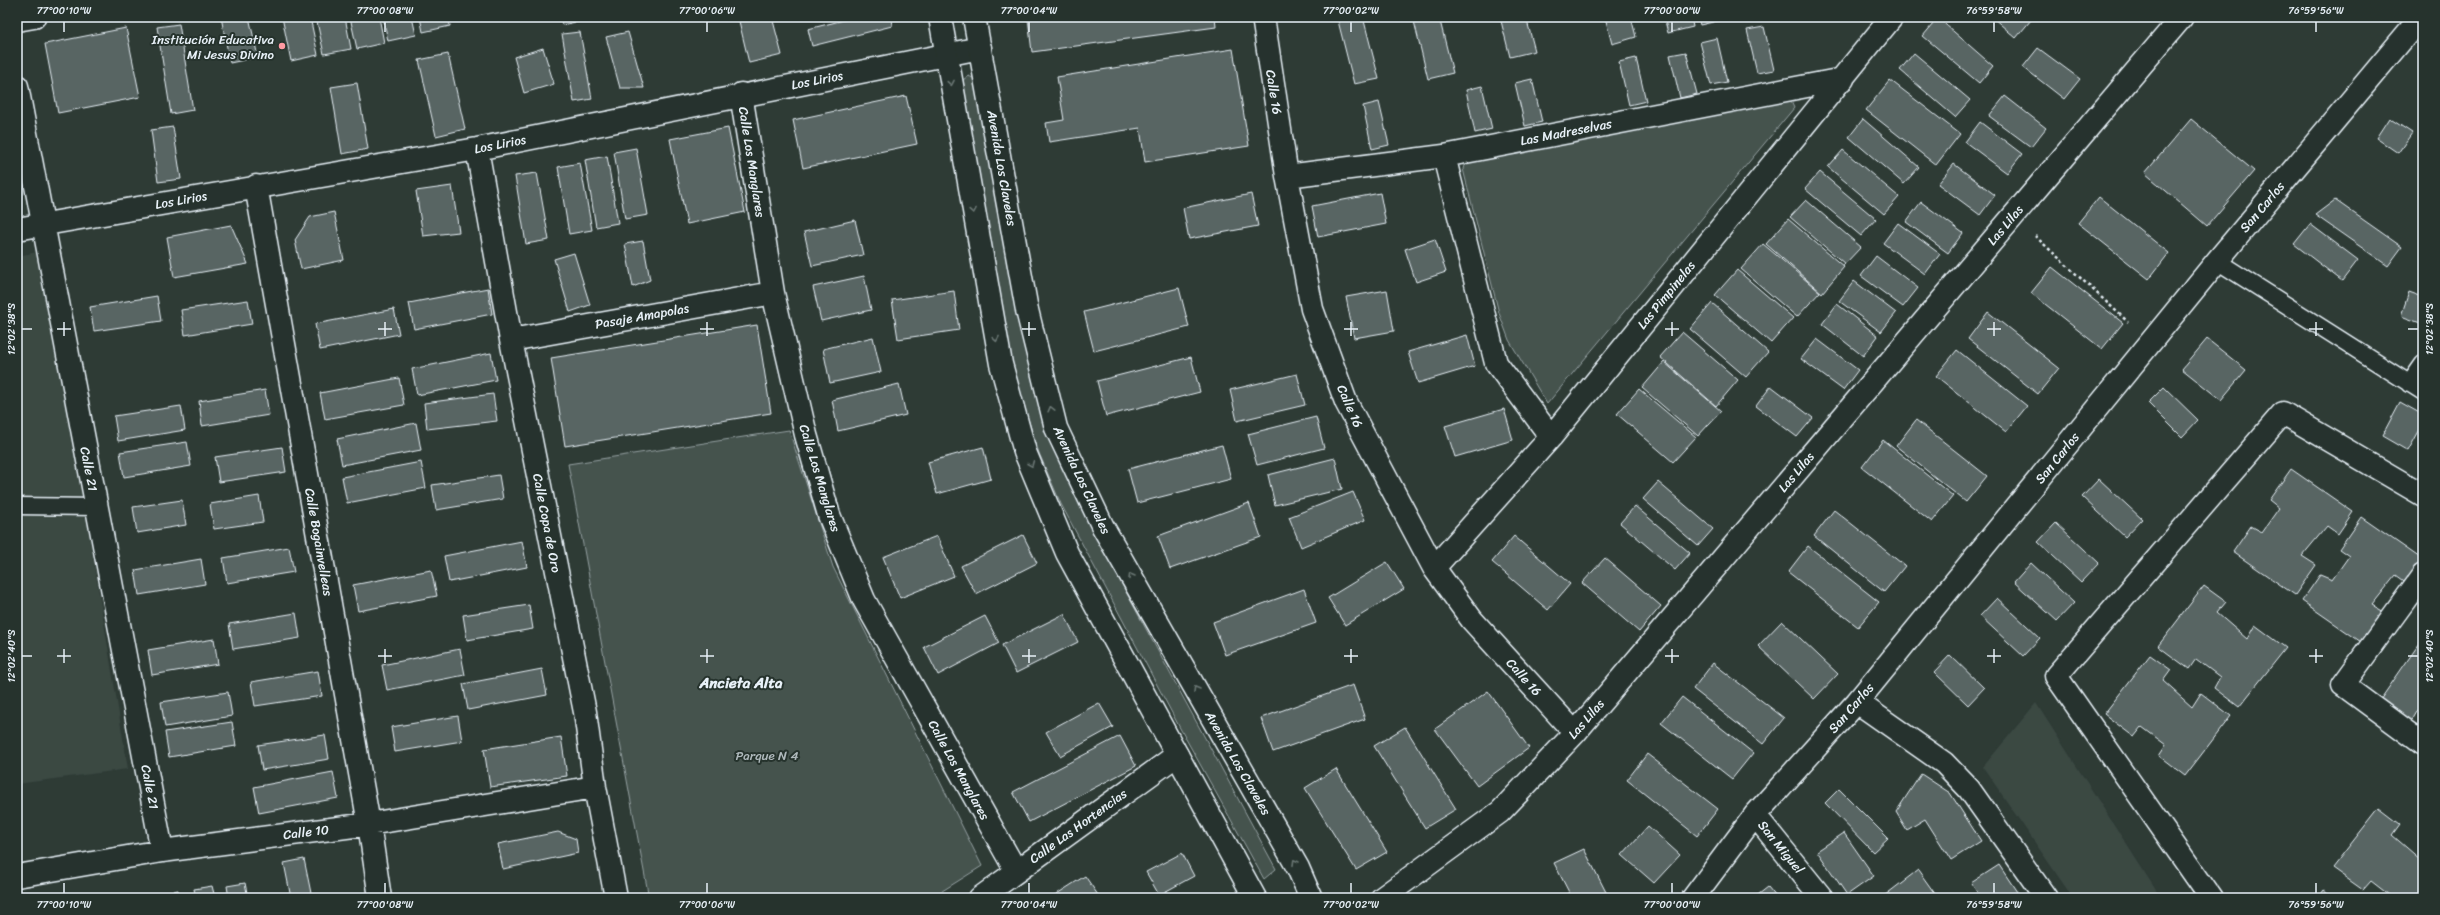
<svg xmlns="http://www.w3.org/2000/svg" width="2440" height="915" font-family="Sriracha,sans-serif">
<rect width="100%" height="100%" fill="#2e3b35"/>
<filter id="ink" filterUnits="userSpaceOnUse"><feTurbulence type="fractalNoise" baseFrequency=".025" numOctaves="2"/><feDisplacementMap in="SourceGraphic" scale="8" xChannelSelector="R" yChannelSelector="G"/><feConvolveMatrix kernelMatrix="1 2 1 2 8 2 1 2 1" color-interpolation-filters="sRGB"/></filter>
<g filter="url(#ink)">
<path fill="#3b4843" d="M43 251 128 769 17 784V256Z
M2036 703 2161 898H2073L1983 767Z"/>
<path fill="#45524e" stroke="#96a2a3" d="M968 76 976 79 1077 495 1126 592 1276 869 1264 879 1181 730 1061 504 1039 453 1012 369 958 84Z
M1789 97 1794 108 1547 404 1509 340 1499 313 1463 169 1467 156Z
M789 430 833 567 982 866 931 898H649L568 464Z"/>
<path fill="#596563" stroke="#e8f1f8" d="M221 17H249L258 57 230 63Z
M282 17H310L318 55 291 61Z
M316 17H345L351 49 324 54Z
M350 17H379L384 43 357 49Z
M383 17H412L416 35 388 41Z
M420 17H449L450 26 423 32Z
M560 17H579L580 21 562 25Z
M738 17H772L782 55 749 63Z
M856 17H893L892 26 812 46 808 29Z
M1045 17H1215L1216 27 1032 52 1028 19Z
M1337 17H1363L1379 79 1354 84Z
M1413 17H1439L1453 73 1428 79Z
M1500 17H1526L1535 51 1510 57Z
M1605 17H1631L1636 37 1612 44Z
M1664 17H1691L1693 27 1668 33Z
M1698 17H1725L1726 19 1700 25Z
M1992 17H2027L2031 20 2016 38Z
M1938 18 1993 66 1979 83 1923 36Z
M179 24 193 110 171 114 157 27Z
M1764 27 1774 70 1757 73 1747 30Z
M126 28 140 97 58 113 45 44Z
M580 32 592 99 574 102 562 34Z
M628 32 644 88H620L606 37Z
M1717 38 1727 82 1711 85 1700 42Z
M543 48 554 84 524 93 514 57Z
M2038 48 2080 79 2064 99 2023 67Z
M1233 49 1249 146 1145 162 1140 128 1049 142 1046 123 1064 120 1057 77Z
M1686 52 1697 94 1680 98 1670 55Z
M1914 53 1970 100 1955 117 1900 70Z
M448 54 465 129 436 136 419 60Z
M1636 58 1646 101 1629 105 1619 62Z
M1532 79 1542 122 1525 126 1515 83Z
M1890 80 1960 134 1936 165 1866 110Z
M2423 81V94L2418 89Z
M357 83 368 149 342 154 331 87Z
M1482 86 1492 129 1475 133 1466 90Z
M906 96 917 144 803 168 793 120Z
M2005 96 2046 128 2031 147 1989 116Z
M1379 102 1389 145 1372 149 1363 106Z
M2389 118 2412 133 2398 153 2376 138Z
M1863 119 1919 167 1904 184 1849 137Z
M2191 119 2254 171 2207 226 2145 173Z
M1980 122 2022 154 2007 173 1965 142Z
M173 127 181 179 158 182 151 130Z
M728 128 745 212 687 224 670 139Z
M636 148 648 215 625 219 614 152Z
M1843 150 1899 197 1884 214 1828 167Z
M607 156 618 223 596 227 585 160Z
M580 163 592 230 569 234 558 167Z
M1954 164 1995 195 1980 215 1938 184Z
M1820 172 1876 219 1861 236 1805 189Z
M537 173 549 240 526 244 515 176Z
M452 186 459 232 423 236 416 191Z
M1380 193 1386 224 1318 237 1312 206Z
M1251 194 1258 226 1189 239 1183 208Z
M2099 197 2169 253 2149 279 2078 223Z
M1806 200 1861 247 1845 264 1790 217Z
M2335 200 2402 247 2388 266 2315 215Z
M1921 202 1963 233 1948 253 1906 222Z
M334 212 344 260 301 269 295 240 310 217Z
M1788 219 1844 267 1822 293 1766 244Z
M855 220 863 255 812 266 804 232Z
M1898 223 1940 254 1925 274 1883 243Z
M2310 224 2358 260 2342 281 2294 244Z
M231 225 248 264 174 277 167 237Z
M1435 239 1446 272 1416 282 1405 249Z
M643 241 650 280 633 287 625 244Z
M1763 244 1820 292 1797 317 1741 269Z
M574 253 590 305 570 312 554 259Z
M1876 256 1918 288 1903 307 1861 276Z
M2052 267 2123 323 2102 349 2031 293Z
M1737 270 1793 318 1771 343 1715 295Z
M864 276 871 310 821 321 813 287Z
M1854 281 1896 313 1881 332 1839 301Z
M488 288 492 314 414 329 409 303Z
M1179 288 1189 327 1094 351 1084 312Z
M1387 290 1394 331 1354 338 1346 297Z
M954 291 959 330 898 339 892 300Z
M2409 292 2423 297V324L2401 316Z
M157 296 161 321 94 331 90 307Z
M248 300 252 324 185 335 181 310Z
M1712 303 1768 352 1746 377 1690 329Z
M1837 304 1878 336 1863 356 1822 324Z
M394 309 399 334 320 350 315 324Z
M1988 312 2059 368 2038 394 1968 339Z
M757 325 771 413 565 446 551 358Z
M1682 332 1738 380 1716 406 1660 357Z
M1467 335 1475 366 1418 383 1408 352Z
M873 337 881 372 830 383 823 349Z
M1817 339 1858 370 1843 390 1801 359Z
M2207 339 2246 370 2221 400 2182 369Z
M1957 350 2027 406 2006 432 1936 376Z
M491 353 496 380 417 395 412 369Z
M1191 357 1200 392 1106 416 1097 381Z
M1664 362 1721 411 1698 436 1642 388Z
M1297 374 1305 405 1237 421 1230 390Z
M399 378 404 405 325 419 320 393Z
M899 384 906 415 838 431 832 400Z
M1771 386 1813 418 1797 437 1756 406Z
M2164 387 2198 420 2182 437 2148 403Z
M1639 389 1696 437 1673 462 1617 414Z
M265 390 269 415 202 426 199 401Z
M493 394 497 421 427 429 424 403Z
M2400 402 2423 415V424L2408 451 2382 436Z
M181 406 185 430 118 441 114 416Z
M1504 409 1513 440 1455 457 1445 426Z
M1316 417 1324 448 1257 465 1248 434Z
M1916 420 1987 476 1966 502 1896 446Z
M416 423 421 450 342 465 337 439Z
M1883 440 1953 496 1932 522 1862 467Z
M187 442 191 466 124 477 120 452Z
M1222 445 1231 479 1137 503 1128 469Z
M282 447 286 472 219 482 215 457Z
M983 447 991 479 937 494 928 462Z
M1335 458 1342 489 1275 505 1268 475Z
M421 462 426 488 347 503 342 477Z
M2291 469 2353 512 2338 534 2327 526 2302 556 2316 565 2295 595 2233 552 2251 526 2262 532 2279 508 2269 500Z
M499 475 503 499 436 510 432 485Z
M2099 479 2142 519 2125 537 2082 497Z
M1658 482 1713 529 1698 546 1643 499Z
M1353 492 1365 520 1301 547 1289 517Z
M259 496 263 522 214 529 210 504Z
M182 500 186 525 137 533 133 507Z
M1249 503 1261 537 1170 569 1158 536Z
M1635 506 1690 553 1675 570 1620 523Z
M1834 510 1905 566 1884 592 1814 536Z
M2361 517 2423 560 2407 583 2396 575 2372 605 2386 613 2364 644 2302 601 2320 575 2332 580 2349 556 2339 549Z
M2056 523 2099 563 2081 582 2038 542Z
M1023 535 1037 563 976 594 961 566Z
M937 536 954 576 900 598 883 557Z
M1514 536 1570 584 1548 610 1492 562Z
M522 541 527 567 449 582 444 556Z
M1808 546 1879 602 1858 627 1788 572Z
M289 547 294 572 227 583 223 558Z
M1605 558 1661 606 1639 632 1582 583Z
M201 559 205 584 139 595 135 570Z
M1387 562 1404 589 1345 625 1328 598Z
M2031 563 2074 603 2057 621 2014 582Z
M431 570 437 596 358 611 353 585Z
M2204 586 2226 602 2217 613 2247 639 2255 625 2286 648 2239 707 2214 688 2220 677 2196 659 2189 669 2158 646Z
M1304 589 1316 623 1225 655 1213 622Z
M1997 598 2040 638 2023 656 1980 616Z
M529 605 533 629 467 640 463 615Z
M296 613 300 638 233 649 229 624Z
M1064 614 1078 642 1016 673 1002 645Z
M985 616 999 643 938 675 924 647Z
M1782 621 1838 674 1814 699 1758 646Z
M214 639 218 664 152 675 148 650Z
M2421 641 2423 642V715L2417 710 2409 724 2378 703Z
M460 649 465 675 387 690 382 665Z
M1950 655 1984 688 1968 705 1934 672Z
M2150 655 2171 670 2163 681 2192 707 2201 693 2231 716 2185 776 2159 756 2166 745 2142 727 2134 737 2104 714Z
M1713 663 1784 718 1763 744 1693 689Z
M542 669 547 695 468 710 463 684Z
M318 671 322 696 255 706 251 682Z
M1353 685 1365 719 1273 752 1261 718Z
M1488 691 1529 748 1477 786 1435 729Z
M228 692 232 716 165 727 161 702Z
M1682 697 1753 753 1732 779 1661 723Z
M1099 703 1113 727 1060 756 1046 732Z
M458 716 462 741 395 752 391 727Z
M232 722 236 746 169 757 165 732Z
M1405 727 1456 809 1425 828 1374 746Z
M325 735 329 759 262 770 258 745Z
M1120 736 1136 766 1029 822 1013 792Z
M561 737 567 776 490 787 484 749Z
M1647 754 1718 809 1697 836 1627 780Z
M1336 769 1387 852 1356 870 1305 788Z
M333 772 338 798 259 813 254 787Z
M1921 774 1950 793 1981 841 1951 860 1925 819 1907 830 1896 812Z
M1839 789 1888 838 1873 852 1825 803Z
M2379 808 2400 824 2392 835 2421 860 2423 857V898H2393L2371 881 2363 890 2332 868Z
M1648 826 1680 855 1654 883 1622 855Z
M558 832 576 839 578 853 503 869 498 844Z
M1844 833 1874 876 1847 895 1817 851Z
M1584 849 1609 898H1572L1554 863Z
M1182 853 1194 876 1159 895 1146 872Z
M304 859 312 898H291L284 863Z
M1999 865 2021 898H1981L1971 883Z
M1918 870 1938 898H1886L1884 896Z
M1085 876 1100 898H1053L1052 897Z
M245 883 248 898H229L227 886Z
M212 886 215 898H196L194 889Z
M1768 887 1777 898H1754Z
M178 890 180 898H160V894Z
M2324 890 2335 898H2318Z"/>
<g fill="none" stroke-linecap="round" stroke-linejoin="round">
<g stroke="#e8f1f8" stroke-width="19">
<path id="lane" d="M2217 261 2423 392
M2409 384 2423 364
M17 506 97 507"/>
</g>
<g stroke="#e8f1f8" stroke-width="25">
<path id="street" d="M1263 17 1287 176 1312 309 1346 402 1434 568 1472 620 1575 733
M17 20 34 17
M17 86 162 851
M741 94 773 293 806 435 829 515 864 600 1016 871
M477 149 511 340 585 712 595 787 616 898
M1444 156 1496 363 1551 437
M1287 176 1444 156 1843 79
M256 186 369 824 380 898
M17 229 477 149 980 48
M511 340 773 293
M1434 568 1551 437 1892 17
M2423 575 2343 685 2423 744
M1857 702 1944 763 1969 789 2046 898
M1755 815 1822 898
M17 876 162 851 369 824 595 787
M980 898 1177 755
M1382 898 1500 812 1575 733 2182 17
M1693 898 1755 815 1857 702 2217 261 2421 17
M2211 898 2056 676 2283 413 2423 495"/>
</g>
<g stroke="#e8f1f8" stroke-width="25">
<path id="secondary" d="M940 17 1001 364 1025 452 1067 553 1255 898
M974 17 1027 310 1056 428 1103 527 1298 868 1311 898"/>
</g>
<path stroke="#e8f1f8" stroke-width="2.5" stroke-dasharray="3 3" stroke-linecap="butt" d="M2035 236 2128 322"/>
<use href="#lane" stroke="#26332d" stroke-width="16"/>
<use href="#street" stroke="#26332d" stroke-width="22"/>
<use href="#secondary" stroke="#26332d" stroke-width="22"/>
</g>
<defs><path id="oneway-chevron" d="M-2-3.5L2.5 0L-2 3.5" fill="none" stroke-width="1.6" stroke-linecap="round" stroke-linejoin="round"/></defs>
<g stroke="#6a7674">
<use href="#oneway-chevron" transform="translate(951 83) rotate(80)"/>
<use href="#oneway-chevron" transform="translate(973 211) rotate(80)"/>
<use href="#oneway-chevron" transform="translate(996 339) rotate(80)"/>
<use href="#oneway-chevron" transform="translate(1051 409) rotate(-104)"/>
<use href="#oneway-chevron" transform="translate(1031 464) rotate(68)"/>
<use href="#oneway-chevron" transform="translate(1131 576) rotate(-120)"/>
<use href="#oneway-chevron" transform="translate(1196 689) rotate(-120)"/>
<use href="#oneway-chevron" transform="translate(1295 862) rotate(-120)"/>
</g>
</g>
<path fill="none" stroke="#e8f1f8" stroke-width="1.5" d="M64 22V32M385 22V32M707 22V32M1029 22V32M1351 22V32M1672 22V32M1994 22V32M2316 22V32M64 322V336M385 322V336M707 322V336M1029 322V336M1351 322V336M1672 322V336M1994 322V336M2316 322V336M22 329H32M57 329H71M378 329H392M700 329H714M1022 329H1036M1344 329H1358M1665 329H1679M1987 329H2001M2309 329H2323M2408 329H2418M64 649V663M385 649V663M707 649V663M1029 649V663M1351 649V663M1672 649V663M1994 649V663M2316 649V663M22 656H32M57 656H71M378 656H392M700 656H714M1022 656H1036M1344 656H1358M1665 656H1679M1987 656H2001M2309 656H2323M2408 656H2418M64 883V893M385 883V893M707 883V893M1029 883V893M1351 883V893M1672 883V893M1994 883V893M2316 883V893"/>
<circle fill="#ff9aa2" stroke="#26332d" stroke-width="1.5" cx="282" cy="46" r="4"/>
<g text-anchor="middle" dominant-baseline="central" stroke-width="4" stroke-linejoin="round" paint-order="stroke">
<g font-size="13" fill="#e8f1f8" stroke="#26332d" text-anchor="end">
<text x="274" y="39">Institución Educativa<tspan x="274" dy="15">Mi Jesus Divino</tspan></text>
</g>
<g font-size="13" fill="#e8f1f8" stroke="#26332d">
<text transform="translate(817 80) rotate(-11)">Los Lirios</text>
<text transform="translate(1274 92) rotate(81)">Calle 16</text>
<text transform="translate(1566 132) rotate(-11)">Las Madreselvas</text>
<text transform="translate(500 144) rotate(-11)">Los Lirios</text>
<text transform="translate(752 162) rotate(81)">Calle Los Manglares</text>
<text transform="translate(1002 168) rotate(80)">Avenida Los Claveles</text>
<text transform="translate(181 200) rotate(-10)">Los Lirios</text>
<text transform="translate(2262 207) rotate(-50)">San Carlos</text>
<text transform="translate(2005 225) rotate(-50)">Las Lilas</text>
<text transform="translate(1666 295) rotate(-51)">Las Pimpinelas</text>
<text transform="translate(642 316) rotate(-10)">Pasaje Amapolas</text>
<text transform="translate(1350 406) rotate(66)">Calle 16</text>
<text transform="translate(2057 458) rotate(-51)">San Carlos</text>
<text transform="translate(89 469) rotate(79)">Calle 21</text>
<text transform="translate(1796 472) rotate(-50)">Las Lilas</text>
<text transform="translate(820 478) rotate(73)">Calle Los Manglares</text>
<text transform="translate(1082 480) rotate(65)">Avenida Los Claveles</text>
<text transform="translate(547 523) rotate(79)">Calle Copa de Oro</text>
<text transform="translate(319 542) rotate(80)">Calle Bogainvelleas</text>
<text transform="translate(1524 677) rotate(48)">Calle 16</text>
<text transform="translate(1851 708) rotate(-49)">San Carlos</text>
<text transform="translate(1586 719) rotate(-49)">Las Lilas</text>
<text transform="translate(1238 763) rotate(60)">Avenida Los Claveles</text>
<text transform="translate(959 770) rotate(61)">Calle Los Manglares</text>
<text transform="translate(150 787) rotate(79)">Calle 21</text>
<text transform="translate(1078 826) rotate(-36)">Calle Las Hortencias</text>
<text transform="translate(306 832) rotate(-7)">Calle 10</text>
<text transform="translate(1781 847) rotate(51)">San Miguel</text>
</g>
<g font-size="13" fill="#afb9bc" stroke="#26332d">
<text x="767" y="755">Parque N 4</text>
</g>
<g font-size="15" font-weight="bold" fill="#e8f1f8" stroke="#26332d">
<text x="741" y="683">Ancieta Alta</text>
</g>
</g>
<rect width="2440" height="915" fill="none" stroke="#26332d" stroke-width="44"/>
<rect x="22" y="22" width="2396" height="871" fill="none" stroke="#e8f1f8" stroke-width="1.5"/>
<g font-size="10" text-anchor="middle" fill="#e8f1f8">
<text x="64" y="14">77°00'10"W</text>
<text x="385" y="14">77°00'08"W</text>
<text x="707" y="14">77°00'06"W</text>
<text x="1029" y="14">77°00'04"W</text>
<text x="1351" y="14">77°00'02"W</text>
<text x="1672" y="14">77°00'00"W</text>
<text x="1994" y="14">76°59'58"W</text>
<text x="2316" y="14">76°59'56"W</text>
<text transform="translate(11 329) rotate(-90)" y="4">12°02'38"S</text>
<text transform="translate(2429 329) rotate(-90)" y="4">12°02'38"S</text>
<text transform="translate(11 656) rotate(-90)" y="4">12°02'40"S</text>
<text transform="translate(2429 656) rotate(-90)" y="4">12°02'40"S</text>
<text x="64" y="908">77°00'10"W</text>
<text x="385" y="908">77°00'08"W</text>
<text x="707" y="908">77°00'06"W</text>
<text x="1029" y="908">77°00'04"W</text>
<text x="1351" y="908">77°00'02"W</text>
<text x="1672" y="908">77°00'00"W</text>
<text x="1994" y="908">76°59'58"W</text>
<text x="2316" y="908">76°59'56"W</text>
</g>
</svg>
